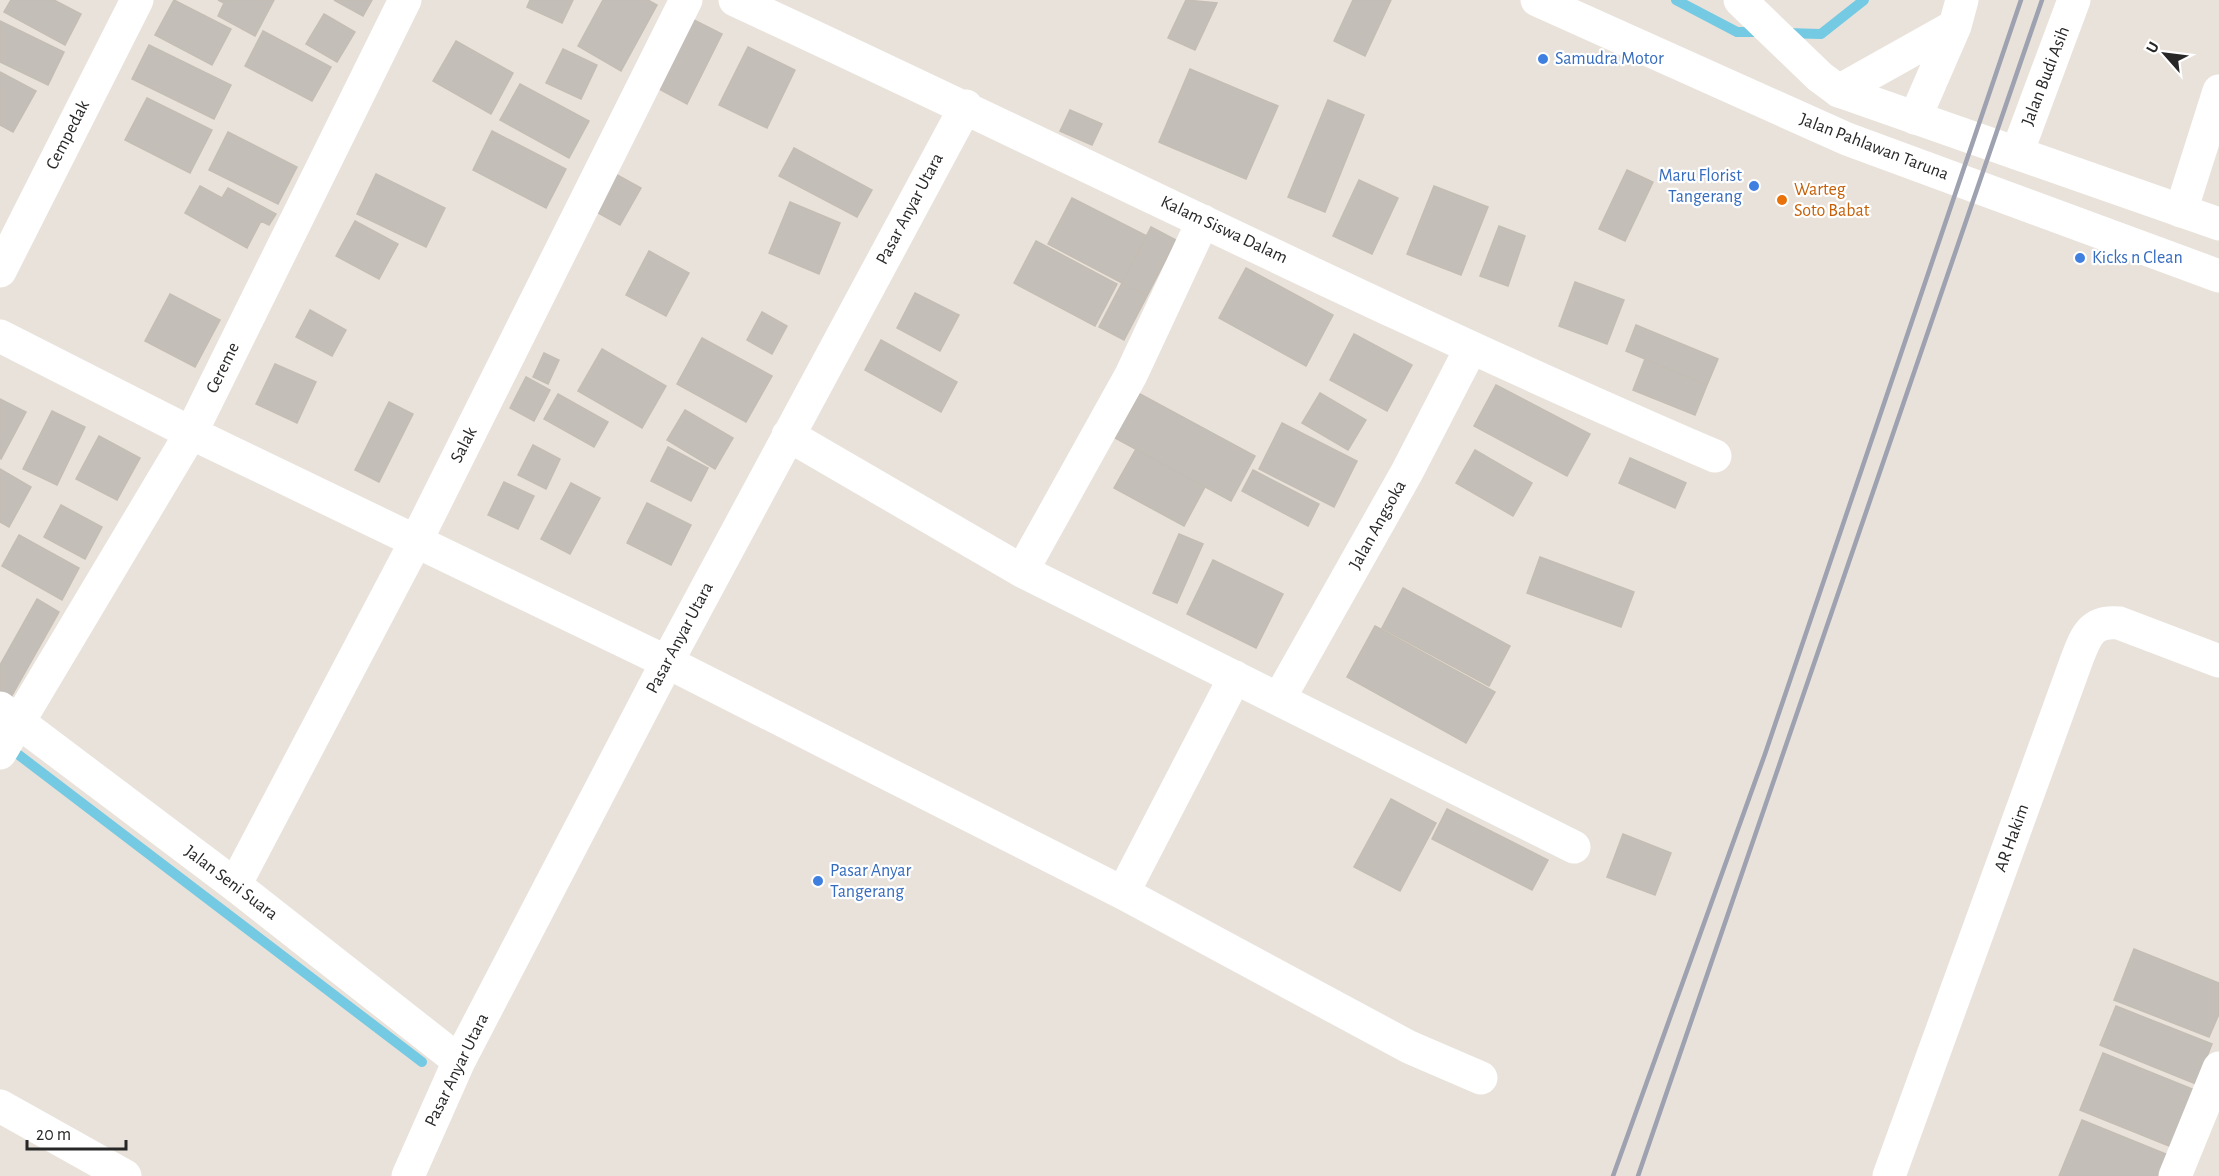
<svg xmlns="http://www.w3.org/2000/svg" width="2219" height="1176" font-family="'Alegreya Sans',sans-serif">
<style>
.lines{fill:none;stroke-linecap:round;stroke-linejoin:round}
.stream{stroke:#74c9e3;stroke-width:10}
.building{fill:#c4beb9;stroke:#c3bdb4;stroke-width:1.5}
.minor{stroke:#fff;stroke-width:33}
.tertiary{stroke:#fff;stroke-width:33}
.secondary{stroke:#fff;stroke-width:33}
.rail{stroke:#9da1b0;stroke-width:4.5}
.shop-dot{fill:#3f7fe0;stroke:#fff;stroke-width:2}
.food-dot{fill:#e8710a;stroke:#fff;stroke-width:2}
.labels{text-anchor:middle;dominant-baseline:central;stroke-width:4.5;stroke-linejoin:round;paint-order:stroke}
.shop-label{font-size:18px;fill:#366cbe;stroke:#fff;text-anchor:start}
.street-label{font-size:18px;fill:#272727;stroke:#fff}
.food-label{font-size:18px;fill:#c56008;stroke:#fff;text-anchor:start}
</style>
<rect width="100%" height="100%" fill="#e9e2da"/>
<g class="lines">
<path class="stream" d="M1676,0L1737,32H1761
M1786,33L1821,34L1864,0
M7,746L422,1062"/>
</g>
<path class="building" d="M11,0H54L81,14L65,45L4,12Z
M174,0L231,29L212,65L155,35Z
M218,0H274L255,36L218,16L224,3Z
M334,0H372L363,16Z
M530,0H573L562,23L527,7Z
M603,0H648L657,5L621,71L578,46Z
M1186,0L1217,3L1195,50L1168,38Z
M1353,0H1391L1365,56L1334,41Z
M324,14L355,32L337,62L306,44Z
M692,19L722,34L687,104L657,88Z
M0,21L64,52L48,85L0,62Z
M263,31L331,67L312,101L245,66Z
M456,41L513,73L491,114L433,81Z
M149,45L231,85L214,119L132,79Z
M748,47L795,70L767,128L719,105Z
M563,49L597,65L581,99L546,83Z
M1190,69L1278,106L1246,179L1159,142Z
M0,72L36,91L13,132L0,125Z
M520,84L589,121L569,158L500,120Z
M147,98L212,130L190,173L125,140Z
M1328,100L1364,115L1325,212L1288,197Z
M1070,110L1102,124L1092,145L1060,131Z
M492,131L566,169L546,208L473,170Z
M228,132L297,167L278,204L209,170Z
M794,148L872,190L857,217L779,176Z
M1627,170L1653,182L1625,241L1599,229Z
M610,171L641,188L620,225L589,208Z
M376,174L445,208L426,247L357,214Z
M1359,180L1398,198L1372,254L1333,236Z
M200,186L222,198L228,188L276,214L269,225L261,221L247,248L185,213Z
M1434,186L1488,207L1461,275L1407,254Z
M1072,198L1147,236L1122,283L1048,244Z
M790,202L840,223L819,274L769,253Z
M355,221L398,244L379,279L336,256Z
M1499,226L1525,236L1508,286L1480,276Z
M1151,227L1176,240L1147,296L1122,283Z
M1036,241L1117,284L1095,326L1014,283Z
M649,251L689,273L666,316L626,295Z
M1246,268L1333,315L1306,366L1219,318Z
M1575,282L1624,300L1607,344L1559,326Z
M1122,283L1147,296L1124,340L1099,327Z
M915,293L959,315L940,351L897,328Z
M170,294L220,320L195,367L145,341Z
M310,310L346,330L332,356L296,337Z
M762,312L787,326L772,354L747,340Z
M1636,325L1718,359L1707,385L1626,351Z
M1354,334L1412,365L1387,411L1330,380Z
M702,338L772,376L746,422L677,384Z
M881,340L957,382L941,412L865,370Z
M602,349L666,386L642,428L578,391Z
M544,353L559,360L548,384L533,377Z
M1645,359L1707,385L1695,415L1633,390Z
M275,364L316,382L297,423L256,404Z
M526,377L550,390L534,421L510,408Z
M1496,385L1590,434L1567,476L1474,426Z
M1320,393L1366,420L1348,450L1302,423Z
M558,394L608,422L594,447L544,419Z
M1140,394L1255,456L1231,501L1115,438Z
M0,399L26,412L1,459L0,458Z
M389,402L413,414L379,482L355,470Z
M685,410L733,438L715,469L667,440Z
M52,411L85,427L57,485L23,469Z
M1282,423L1357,461L1334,507L1259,469Z
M99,436L140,458L117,500L76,479Z
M533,445L560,459L546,489L518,475Z
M668,447L708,468L691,501L651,481Z
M1136,449L1205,487L1184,526L1114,488Z
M1475,450L1532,483L1513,516L1456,483Z
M1630,458L1686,483L1675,508L1619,483Z
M0,469L31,487L9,527L0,522Z
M1253,470L1319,504L1308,526L1242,491Z
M504,482L534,496L518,529L488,515Z
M571,483L600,498L570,554L541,539Z
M647,503L691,525L671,565L627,543Z
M61,505L102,527L85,559L44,537Z
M1179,534L1203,544L1177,603L1153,593Z
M19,535L79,568L62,600L2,566Z
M1540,557L1634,592L1621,627L1527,593Z
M1213,560L1283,594L1256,648L1187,614Z
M1403,588L1510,646L1489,686L1382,628Z
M37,599L59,612L6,706L0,703V665Z
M1375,626L1495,692L1466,743L1347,677Z
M1391,799L1436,823L1400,891L1354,867Z
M1447,809L1548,860L1532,890L1432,839Z
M1623,834L1671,853L1655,895L1607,877Z
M2134,949L2219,983V1014L2209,1037L2114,1000Z
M2116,1006L2212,1044L2196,1084L2100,1045Z
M2103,1053L2197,1091L2174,1148L2080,1110Z
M2082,1120L2173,1157L2165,1176H2059Z"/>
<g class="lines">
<path class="minor" d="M735,0C1062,151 1384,314 1715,456
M1839,91L1955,26
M1915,118L1955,26L1962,0
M2017,153L2074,0
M2181,211L2219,91
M0,271L137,0
M0,336L191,433L667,662L1123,893L1409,1047L1481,1078
M788,435L1022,571L1574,847
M1022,571L1131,375L1203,221
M1279,699L1407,472L1471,348
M0,708L235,885L459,1061
M0,753L191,433L405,0
M235,885L416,541L686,0
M1123,893L1235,677
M408,1176L459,1061L667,662L966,106
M2175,1176L2219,1068"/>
<path class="tertiary" d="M0,1106L125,1176
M1889,1176L2077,659C2086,636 2091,620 2119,623L2219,661"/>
<path class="secondary" d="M1537,0L1847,139L2219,276
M1740,0L1820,77L1839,91L2219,224"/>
<path class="rail" d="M1613,1176L1765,754L2021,0
M1638,1176L2042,0"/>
</g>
<g class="shop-dot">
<circle cx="1543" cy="59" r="6"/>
<circle cx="1754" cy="186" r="6"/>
<circle cx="2080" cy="258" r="6"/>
<circle cx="818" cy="881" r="6"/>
</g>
<circle class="food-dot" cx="1782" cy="200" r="6"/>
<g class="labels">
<g class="shop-label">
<text x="1555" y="59">Samudra Motor</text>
<text x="1742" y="176" text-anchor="end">Maru Florist<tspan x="1742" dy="21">Tangerang</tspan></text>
<text x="2092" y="258">Kicks n Clean</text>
<text x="830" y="871">Pasar Anyar<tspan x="830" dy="21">Tangerang</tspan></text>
</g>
<g class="street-label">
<text transform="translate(2046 76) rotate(-69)">Jalan Budi Asih</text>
<text transform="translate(68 135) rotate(-63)">Cempedak</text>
<text transform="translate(1874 147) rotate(21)">Jalan Pahlawan Taruna</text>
<text transform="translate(910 209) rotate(-62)">Pasar Anyar Utara</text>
<text transform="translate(1224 230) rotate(25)">Kalam Siswa Dalam</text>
<text transform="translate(223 368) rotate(-64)">Cereme</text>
<text transform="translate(464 445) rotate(-63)">Salak</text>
<text transform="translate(1378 525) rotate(-61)">Jalan Angsoka</text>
<text transform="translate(680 638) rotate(-62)">Pasar Anyar Utara</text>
<text transform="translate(2012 838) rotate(-70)">AR Hakim</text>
<text transform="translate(231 883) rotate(37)">Jalan Seni Suara</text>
<text transform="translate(457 1070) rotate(-64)">Pasar Anyar Utara</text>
</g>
<g class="food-label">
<text x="1794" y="190">Warteg<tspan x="1794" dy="21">Soto Babat</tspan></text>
</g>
</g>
<g transform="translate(2165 54) rotate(298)" stroke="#ffffff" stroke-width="4.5" paint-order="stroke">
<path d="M0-4.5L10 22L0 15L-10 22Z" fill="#272727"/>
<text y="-9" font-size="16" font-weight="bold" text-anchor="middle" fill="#272727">U</text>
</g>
<path d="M27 1140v9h99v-9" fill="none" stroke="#272727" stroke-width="3"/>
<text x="36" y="1140" font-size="18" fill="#272727" stroke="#ffffff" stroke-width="4.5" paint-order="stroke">20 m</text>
</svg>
